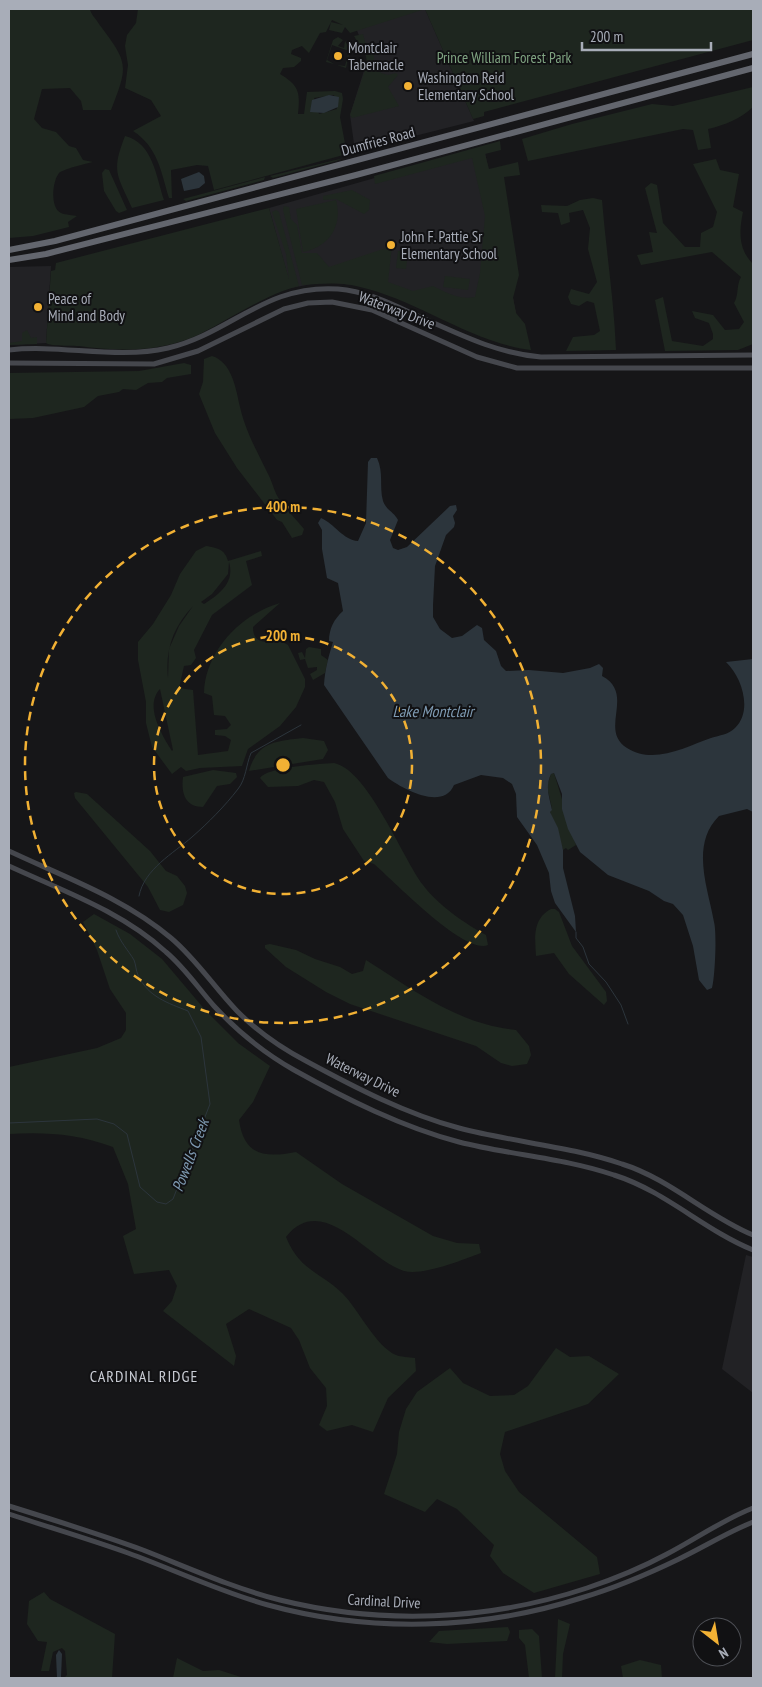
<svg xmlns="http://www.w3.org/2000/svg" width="762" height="1687" font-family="'PT Sans Narrow',sans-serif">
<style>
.built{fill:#222225}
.green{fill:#1e261f;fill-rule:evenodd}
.water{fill:#2c353c}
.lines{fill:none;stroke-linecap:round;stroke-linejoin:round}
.stream{stroke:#2c353c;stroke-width:1}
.secondary{stroke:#45474d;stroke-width:5}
.highway{stroke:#63666e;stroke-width:6}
.ring{fill:none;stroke:#f2b134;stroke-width:2.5;stroke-dasharray:9 6}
.poi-dot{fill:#f2b134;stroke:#111113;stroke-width:2}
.labels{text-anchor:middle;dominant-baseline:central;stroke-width:4;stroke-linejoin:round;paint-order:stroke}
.poi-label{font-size:15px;fill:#a8adb8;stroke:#111113;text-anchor:start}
.park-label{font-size:15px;fill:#7fa381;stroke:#111113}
.street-label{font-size:15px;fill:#a8adb8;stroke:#111113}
.water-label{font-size:16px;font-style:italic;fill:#7f9bb3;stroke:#111113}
.neighbourhood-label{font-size:16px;letter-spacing:1px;fill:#c9ccd4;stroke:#111113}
.centre{fill:#f2b134;stroke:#111113;stroke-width:2.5}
.ring-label{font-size:15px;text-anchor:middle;font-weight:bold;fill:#f2b134;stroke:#111113;stroke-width:4;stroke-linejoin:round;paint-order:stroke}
</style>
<rect width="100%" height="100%" fill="#161618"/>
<path class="built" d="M425,9L474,121L355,151L350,115L368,58L354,23Z
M484,147L522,344L376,287L322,282L291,288L269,208Z
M51,266L46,343L9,345V267Z
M746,1255L753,1257V1393L722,1369Z"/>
<path class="green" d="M9,9H90C90,13 96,19 99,24C128,63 129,64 111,110H83L81,101L70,88L42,89L34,119L42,128L56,132L69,146L76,148L83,160L93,162C87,163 61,170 59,173C52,182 50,208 61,213C66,215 73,215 77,216L68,222L69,227L33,236L9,238Z
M138,9H753V40L484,112V116L473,119L425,9L350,33L345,27L342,33L329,30L331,22L343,25L332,20L326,32L320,33L309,53L302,46L292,50L291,54L301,58V61L294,67L283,68L280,74C300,86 300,93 298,114H304L307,92L335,91L342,93L343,99L340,117L347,154L214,190L208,166L197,165L171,170L172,198H169C161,172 158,147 133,131L161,116L151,100L125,88L128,65L125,46L127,35L136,23ZM334,95L337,109L319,114L314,98Z
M363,34L365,42L374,56V65L381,73L388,75L396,73L398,75L388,87L399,106L352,118L350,115L367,64L366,56L354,36Z
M338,37L343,40L338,46L344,48L345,41L350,49L346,68L337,65L345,66L349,51L332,45L327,60L334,64L326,62L333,40Z
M753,87V107C740,119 725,125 708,129L711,148L698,150L693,130L683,129L528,161L522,139L572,124L652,104L673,106Z
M125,136C153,143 156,176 164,200L132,208C117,174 111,172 125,136Z
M500,141L501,150L485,154L489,169L518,162L520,175L504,177L519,275L513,298L516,313L525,324L531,350C469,342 417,299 356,286C338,282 320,284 302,285L283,210L284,206L289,207L291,219L297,225L302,253H317L329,267L392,246L388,282L413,291L433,286C447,293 459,300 475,297L480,273L485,216L472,158L375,184L374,176Z
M344,158L336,161L273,178L270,176Z
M716,159L720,170L739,174L733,207L743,212C739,231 738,249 753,264V344L738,350L665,351L655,300L663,297L672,341L703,346L713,339V334L709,323L695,318L692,311L713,315L725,330L739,329L744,322L734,303C739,295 736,286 741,277L712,252L641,265L637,255L653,252L649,232L657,233L645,188L651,183L657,185L663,223L685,247H700L701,233L713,227L717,212L693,164Z
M105,169L109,170L127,210L119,213L116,211L104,191L102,173Z
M265,177L264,180L186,201L183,199Z
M352,190L370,200L369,210L364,214L336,199L323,200V196Z
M593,198L602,200C606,250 614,300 616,350L566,351L573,337L594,335L600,331L594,303L587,301L579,306L571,304L568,297L571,289L589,294L597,282L588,249L590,228L583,210L569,213L570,222L561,225L558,213L542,212L541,205L567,206L580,200Z
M336,200C343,226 329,247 303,252L296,209Z
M269,208L289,279L286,254L272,212L276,210L279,212L299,286C266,294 232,318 200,334C162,352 120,352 79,346C69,345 53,347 46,343L51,271L55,270L56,263Z
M398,251L408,252L406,269L396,268Z
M445,276L470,279L468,290L443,287Z
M27,330L31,338L37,337V344L9,345V343L22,341V333Z
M212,356C232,362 236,389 240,407C246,433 259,455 270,478C273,485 275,493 279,499C286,510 296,519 304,529L302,535L292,538L282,522L277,520L237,468L215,433L199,394L203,382L204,359Z
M184,363L191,365V374L167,378L162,382L148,383L136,390L123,389L119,392L98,396L84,407L33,418L9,419V373L139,371Z
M206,546C217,548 225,549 228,561L261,551L262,556L246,561L252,585L212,615L194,650L196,658L191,665L184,666L179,688L193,690L198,755L228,751L231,740L225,736L215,735V730L227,729L231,725L225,716L214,715L212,696L204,693C205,651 241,614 280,603L253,627C253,651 276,636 288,645L305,679V687L296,707L280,726L248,749L242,766L200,768L186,771L181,767L172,774L152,747L146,723V702L138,660V642L153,624L171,595L180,574L196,551ZM229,562C235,582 220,594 204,604L201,602L212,594L228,574ZM193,606L179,626L169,649L168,678C165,650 173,627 193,606ZM160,689L173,750L172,751C162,735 144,706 160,689Z
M309,647L321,649V655L328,660L325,673L313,680L310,674L317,670V667L308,668L305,659L300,660L298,653L302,652L305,658L306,649Z
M303,738L324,741L328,750L323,759L249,771C257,742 276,741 303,738Z
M334,763C368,770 402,857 423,885C438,905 464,923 486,935L488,945C464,955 393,880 374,864L364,861L343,829L335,802L324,782L314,780L298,786L268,787L260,778C267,767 319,764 334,763Z
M213,770L236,773L237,777L230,784L217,786L203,807C185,807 181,793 183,777Z
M554,773L576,845L568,850L566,848L563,850L550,812L552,809L547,786L551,774Z
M76,792L87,794L150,851L166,871L177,876L185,886L187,893L183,905L169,912L160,910L148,887L75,798L74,793Z
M551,909H555L559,912L572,946L606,992L607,1001L604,1005L569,974L554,953L536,956C535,939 532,919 551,909Z
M94,914L130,934L162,959L206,1011L238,1043L270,1066L253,1102L239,1120C244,1156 265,1158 296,1152L342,1184L433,1236L457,1243L479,1244L481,1253C462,1260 423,1276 404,1271C369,1261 323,1190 286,1237C300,1271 319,1271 342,1293C357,1307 376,1347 396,1355C401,1357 409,1357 415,1358L416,1371L388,1398L373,1432L352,1425L327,1431L319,1425L327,1406L326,1388L310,1368L299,1340L291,1328L249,1309L226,1324L236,1356L234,1366L163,1311L172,1301L177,1286L169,1270L134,1274L123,1236L136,1229L128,1184L113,1147C77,1134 47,1132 9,1134V1067L97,1048L121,1038L126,1030V1013L110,989L97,950L83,922Z
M270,944L296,950L315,959L340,967L352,974L363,971L366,960C414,990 457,1024 516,1030L529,1046L531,1055L527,1064L512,1066L501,1063L476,1046L350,1004L326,992L286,967L265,948V945Z
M556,1348L570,1357L589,1356L619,1374L588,1404L505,1432L500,1454L505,1471L519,1492L597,1557L600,1574L534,1593L503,1573L490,1556L494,1545L457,1509L437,1499L425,1512L384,1494L397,1454L399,1432L406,1409L417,1392L450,1368L463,1383L490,1396L514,1395L528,1386Z
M44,1592L50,1599L115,1634L112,1678H64L67,1675L65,1651L62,1648L53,1652L49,1671H41L47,1642L38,1641L27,1624L29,1601Z
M558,1619L570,1624L563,1654L562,1678H555Z
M508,1627L510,1632L507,1641L447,1644L429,1642L439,1631Z
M532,1629L539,1636L542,1678H529L525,1645L519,1638V1630Z
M177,1658L203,1671L219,1670L244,1678H173Z
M640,1660L661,1665L662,1678H623L621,1666Z"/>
<path class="water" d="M329,95L339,97L338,107L324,113L310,112L312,100Z
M199,172L204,176L205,183L199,188L184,191L181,179Z
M371,458H377C384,473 379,486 383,501C386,510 394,512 398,520L390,540L393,548L398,550L407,547L450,506L456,505L457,510L453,516L455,523L454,527L446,535L435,566L433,605V617L440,629L452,638L462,636L477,625L482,628L484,640L496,651L501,666L506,671L529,670L563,673L590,668L599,664L603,668L602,676C636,694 598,730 627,748C654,765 685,747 711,738C720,735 728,735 735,728C753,711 742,677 726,662L753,659V812L747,809L719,816C690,845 708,888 714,922C717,933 715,978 712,988L707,990L699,980L693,946L683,915L673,904L664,901L649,891L608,875L580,852L568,829L562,809V794L554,773L551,774C545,787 549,796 552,810L550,812L558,828L563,850V868L575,916L576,932L555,903L551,891L549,873L537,845L517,817L516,794L512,784L503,778L481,775L454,785C443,811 403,789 388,778L324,685C325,669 329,655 333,642L329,641C329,629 334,619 343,611L338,583L327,578L322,549V530L318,523L321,518C335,524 343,540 358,541L366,523L368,462Z
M59,1650L62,1654L61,1677L57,1678L56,1655Z"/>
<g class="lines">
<path class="stream" d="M139,896C144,869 174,853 192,837C208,823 225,806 238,789C246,779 246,765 251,753L301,725
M576,932V938L583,947L589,964L606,982L621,1005L628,1024
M9,1123L97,1119L114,1124L127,1134L140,1187L157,1202L166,1204L173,1199L210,1104L201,1037L188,1011C168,1003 148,997 138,975C136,971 136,965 134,960C128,950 120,942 116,930"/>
<path class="secondary" d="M9,350C61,344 116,360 168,348C231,333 265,284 338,289C363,291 386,301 409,312C453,331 493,353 541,357L753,355
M9,363L154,364L198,351L284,309L308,303L332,302L372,310L477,357L517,368H753
M9,851C64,877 124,898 171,938C196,959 214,987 237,1011C257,1031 281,1048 306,1061C354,1087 406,1114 459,1128C512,1142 569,1146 622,1164C670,1179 707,1216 753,1235
M9,866C63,891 121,911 166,952C185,968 198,988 214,1006C238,1032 264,1053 294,1070C346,1099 402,1127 459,1142C510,1155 564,1158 614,1175C665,1191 704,1230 753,1250
M9,1506C54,1520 99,1534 143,1550C189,1568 233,1588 280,1600C381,1625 488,1621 587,1588C614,1579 641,1568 667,1554C696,1539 722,1520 753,1508
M9,1514C48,1527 89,1539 128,1553C175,1570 220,1592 268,1605C370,1633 481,1630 581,1598C615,1588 648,1574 679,1559C704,1547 728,1532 753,1522"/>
<path class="highway" d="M9,250L55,241L753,54
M9,260L46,254L356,175L753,68"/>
</g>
<g class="ring">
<circle cx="283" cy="765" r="129"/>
<circle cx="283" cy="765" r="258"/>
</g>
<g class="poi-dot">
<circle cx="338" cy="56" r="5"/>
<circle cx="408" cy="86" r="5"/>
<circle cx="391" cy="245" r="5"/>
<circle cx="38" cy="307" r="5"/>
</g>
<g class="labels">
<g class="poi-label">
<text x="348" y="47">Montclair<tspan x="348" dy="17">Tabernacle</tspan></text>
<text x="418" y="77">Washington Reid<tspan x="418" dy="17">Elementary School</tspan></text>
<text x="401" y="236">John F. Pattie Sr<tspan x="401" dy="17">Elementary School</tspan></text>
<text x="48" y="298">Peace of<tspan x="48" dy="17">Mind and Body</tspan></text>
</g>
<g class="park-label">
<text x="504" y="57">Prince William Forest Park</text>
</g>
<g class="street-label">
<text transform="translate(378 141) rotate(-15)">Dumfries Road</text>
<text transform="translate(397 310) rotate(21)">Waterway Drive</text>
<text transform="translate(363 1075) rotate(26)">Waterway Drive</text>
<text transform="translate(384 1601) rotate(3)">Cardinal Drive</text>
</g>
<g class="water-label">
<text x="433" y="711">Lake Montclair</text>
<text transform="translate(190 1155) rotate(-69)">Powells Creek</text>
</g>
<g class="neighbourhood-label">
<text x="144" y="1376">CARDINAL RIDGE</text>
</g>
</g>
<circle cx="283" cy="765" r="8" class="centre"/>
<g class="ring-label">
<text x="283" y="512">400 m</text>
<text x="283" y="641">200 m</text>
</g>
<rect width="762" height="1687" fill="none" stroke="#a8adb8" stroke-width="20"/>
<g transform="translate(717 1642) rotate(149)"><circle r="24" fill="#111113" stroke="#4d4f55"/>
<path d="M0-4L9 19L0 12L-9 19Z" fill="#f2b134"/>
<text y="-8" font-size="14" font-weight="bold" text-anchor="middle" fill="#a8adb8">N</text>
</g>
<path d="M582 42v8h129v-8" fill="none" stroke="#a8adb8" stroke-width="2.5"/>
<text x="590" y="42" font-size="15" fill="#a8adb8" stroke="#111113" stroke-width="4" paint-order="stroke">200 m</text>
</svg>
